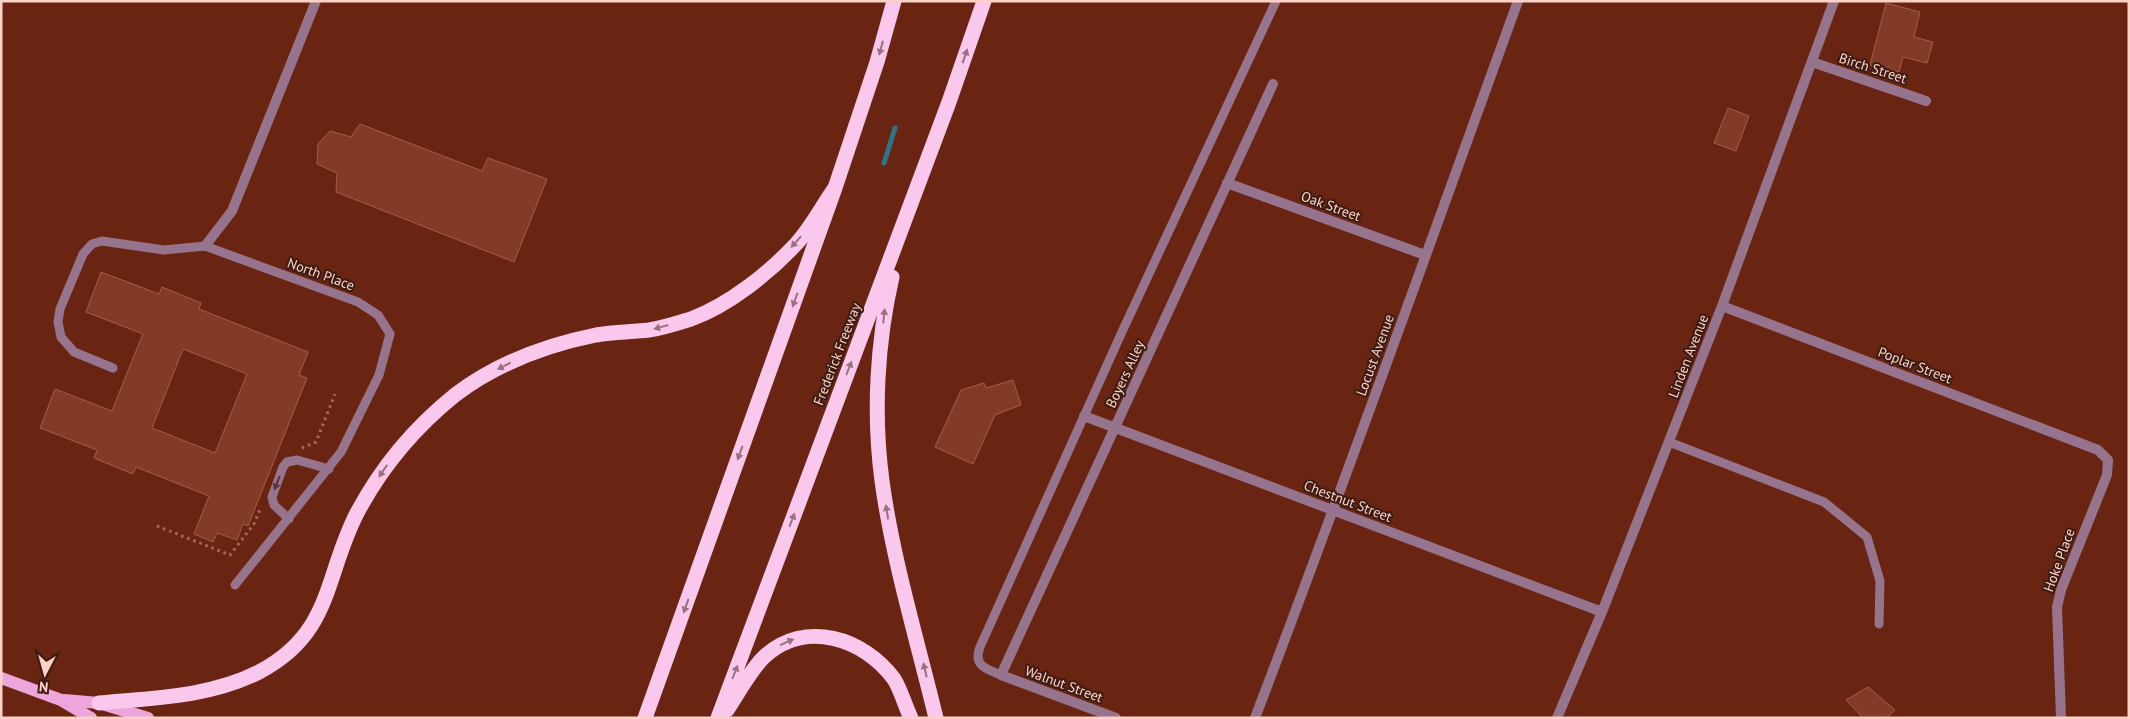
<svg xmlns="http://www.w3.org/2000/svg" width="2130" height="719" font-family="'PT Sans',sans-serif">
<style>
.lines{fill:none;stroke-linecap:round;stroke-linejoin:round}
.stream{stroke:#2d7687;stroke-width:5}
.building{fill:#833b28;stroke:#a75b47;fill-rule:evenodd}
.path{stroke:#a56b5a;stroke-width:3;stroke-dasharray:2.5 4;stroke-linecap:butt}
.lane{stroke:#96748d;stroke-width:9}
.street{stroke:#96748d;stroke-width:10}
.primary{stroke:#eca6db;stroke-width:12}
.highway{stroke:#fac7ed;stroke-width:15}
.oneway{fill:#9a7180}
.oneway2{fill:#563638}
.labels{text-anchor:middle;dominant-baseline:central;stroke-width:4;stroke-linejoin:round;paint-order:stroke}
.street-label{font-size:14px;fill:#fdd2c6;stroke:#3b1b13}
</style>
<rect width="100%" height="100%" fill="#6a2512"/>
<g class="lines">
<path class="stream" d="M884,163L895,128"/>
</g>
<path class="building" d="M1886,3L1920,12L1914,37L1933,42L1927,63L1903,57L1899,72L1870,65Z
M1728,108L1749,116L1736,151L1714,143Z
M360,124L482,171L488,158L547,179L514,262L336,192L337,173L317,164L318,144L330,131L351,137Z
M101,272L159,294L162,287L201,303L199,309L308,352L299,375L307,378L248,526L243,524L237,540L217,533L213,542L194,534L209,496L136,467L133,474L94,458L97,450L40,428L55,389L112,411L129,368L143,334L86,312ZM183,349L247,374L215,453L152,428Z
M1013,380L1021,405L995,415L973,464L935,447L961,390L984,383L986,388Z
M1868,687L1895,710L1886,718H1863L1846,700Z"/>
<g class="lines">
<path class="path" d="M302,448L316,442L335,394
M157,526L230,555L254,524L261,507"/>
<path class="lane" d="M113,368L74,352L61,337L58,322L60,309L83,254L92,244L102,241L164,250L205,246L358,302L378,315L390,334L379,375L341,452L235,585
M1669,442L1824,502L1867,537L1880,581L1879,624
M289,519L274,505L272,497L283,467L287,462L297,460L329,469
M1001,675C986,669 973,666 980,647L1121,334L1276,1"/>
<path class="street" d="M1812,62L1926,101
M1227,183L1425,255
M205,246L232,211L316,1
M1722,306L2098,450L2108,460L2107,475L2061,590L2057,607L2061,718
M1084,416L1602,612
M1116,718L1001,675L1273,84
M1255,718C1346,480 1431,240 1518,1
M1557,718L1602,612L1722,306L1834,1"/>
<path class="primary" d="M1,678L61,700L91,718
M64,700L99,703L148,718"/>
<path class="highway" d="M892,277C877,342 873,414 882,481C893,561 917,639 936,718
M99,703C153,698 210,697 259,672C333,633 324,577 357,513C382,466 414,428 455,395C496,364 546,345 596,335C613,332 631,332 649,330C663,328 678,323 691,319C729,305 769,273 796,244C811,228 822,206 835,188
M727,710C737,695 752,668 764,657C805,619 864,638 894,679C901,690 905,706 911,718
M645,718L835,188L877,62L894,1
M718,718L949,102L984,1"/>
</g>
<defs><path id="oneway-solid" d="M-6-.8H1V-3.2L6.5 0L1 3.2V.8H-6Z" transform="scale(1.25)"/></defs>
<g class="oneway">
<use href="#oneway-solid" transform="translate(881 48) rotate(105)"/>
<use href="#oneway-solid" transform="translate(965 56) rotate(-71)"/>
<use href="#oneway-solid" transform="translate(796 242) rotate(132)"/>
<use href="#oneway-solid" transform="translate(795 300) rotate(110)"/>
<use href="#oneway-solid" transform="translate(884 316) rotate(-84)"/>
<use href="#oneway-solid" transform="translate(661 327) rotate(164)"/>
<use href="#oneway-solid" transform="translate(504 366) rotate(153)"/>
<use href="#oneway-solid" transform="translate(849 368) rotate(-69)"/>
<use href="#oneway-solid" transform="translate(740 453) rotate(110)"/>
<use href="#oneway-solid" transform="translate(383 471) rotate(124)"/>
<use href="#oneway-solid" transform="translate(887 512) rotate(-99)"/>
<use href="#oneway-solid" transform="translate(792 520) rotate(-69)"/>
<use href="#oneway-solid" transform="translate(686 606) rotate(110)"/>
<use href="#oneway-solid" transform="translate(787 642) rotate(-24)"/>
<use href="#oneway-solid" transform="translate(925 670) rotate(-103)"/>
<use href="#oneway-solid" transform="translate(735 672) rotate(-69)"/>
</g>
<use class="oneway2" href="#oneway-solid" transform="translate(277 483) rotate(111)"/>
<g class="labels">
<g class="street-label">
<text transform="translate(1873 68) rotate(18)">Birch Street</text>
<text transform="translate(1331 206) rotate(20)">Oak Street</text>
<text transform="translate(321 274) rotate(20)">North Place</text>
<text transform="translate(837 354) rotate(-69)">Frederick Freeway</text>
<text transform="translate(1375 355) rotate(-70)">Locust Avenue</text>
<text transform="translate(1688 356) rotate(-69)">Linden Avenue</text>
<text transform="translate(1915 365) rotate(21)">Poplar Street</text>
<text transform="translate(1125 374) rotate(-65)">Boyers Alley</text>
<text transform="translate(1348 501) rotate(21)">Chestnut Street</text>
<text transform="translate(2059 560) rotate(-70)">Hoke Place</text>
<text transform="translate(1064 684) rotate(20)">Walnut Street</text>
</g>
</g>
<rect width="2130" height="719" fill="none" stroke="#fdd2c6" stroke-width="5"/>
<g transform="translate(45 674) rotate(186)" stroke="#3b1b13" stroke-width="4" paint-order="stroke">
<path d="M0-4L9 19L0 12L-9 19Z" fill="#fdd2c6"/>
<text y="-8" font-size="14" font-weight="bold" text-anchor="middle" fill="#fdd2c6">N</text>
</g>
</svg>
